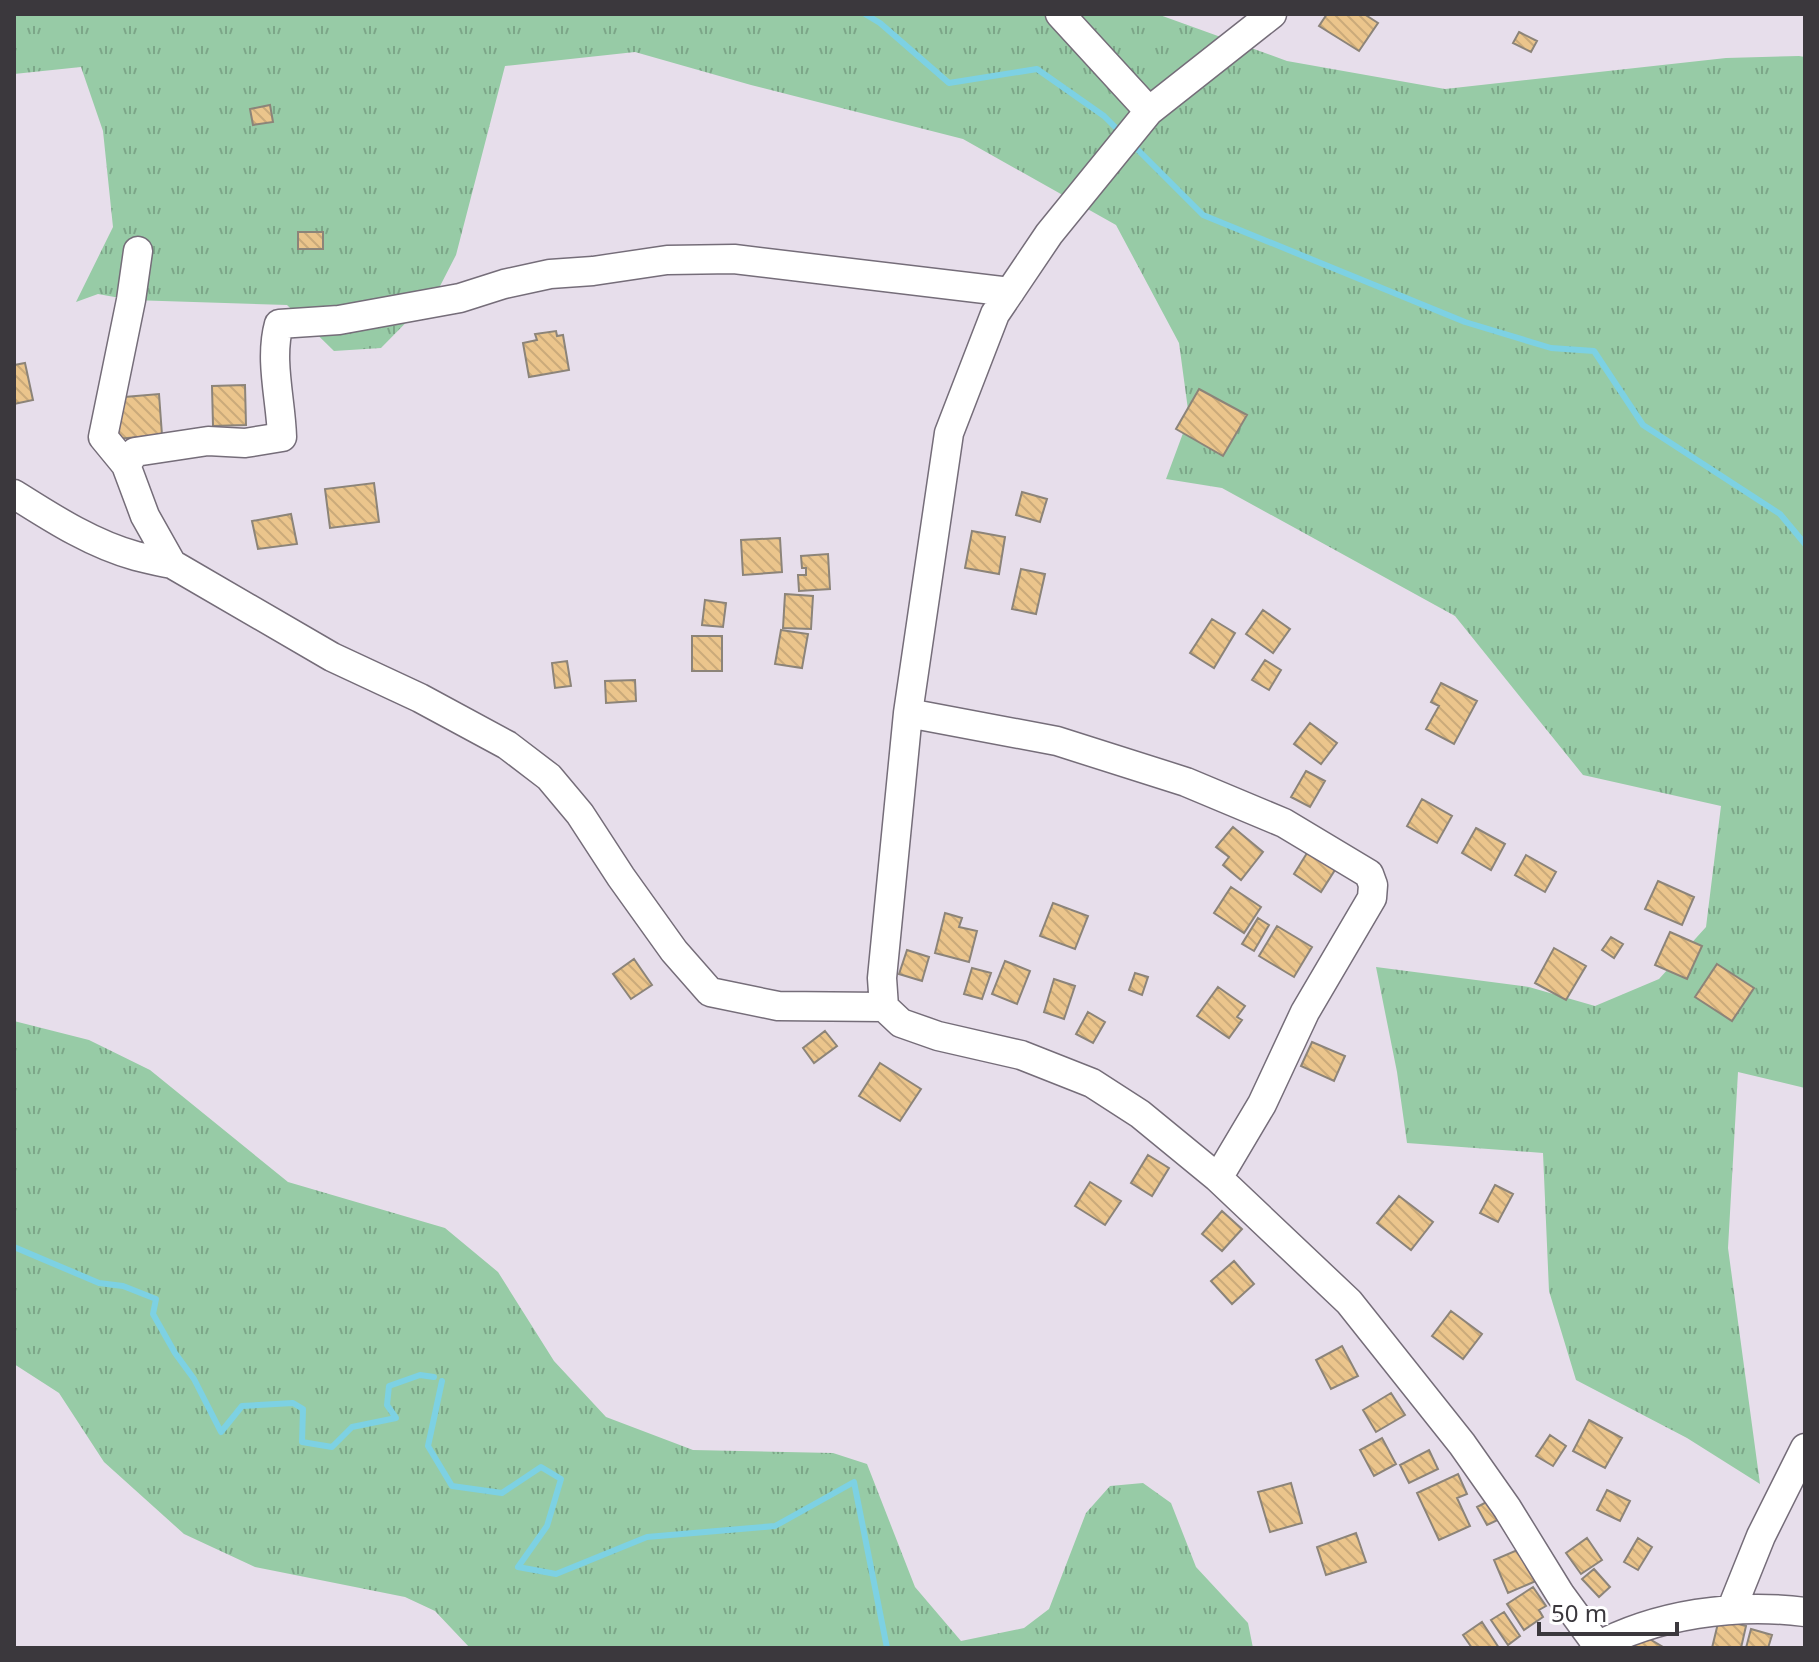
<svg xmlns="http://www.w3.org/2000/svg" width="1819" height="1662" font-family="'Noto Sans',sans-serif">
<style>
.grass{fill:url(#grass-tufts)}
.lines{fill:none;stroke-linecap:round;stroke-linejoin:round}
.stream{stroke:#7dd1e3;stroke-width:6}
.building{fill:url(#building-back-hatch);stroke:#8c8479;stroke-width:2}
.minor-casing{stroke:#756d79;stroke-width:31}
.minor{stroke:#fff;stroke-width:28}
</style>
<defs>
<pattern id="grass-tufts" width="24" height="20" patternUnits="userSpaceOnUse" patternTransform="scale(2)"><rect width="24" height="20" fill="#97cba6"/><path d="M3 7l-1-3M5 7V3M7 7l1-3M15 17l-1-3M17 17v-4M19 17l1-3" fill="none" stroke="#7ca688"/></pattern>
<pattern id="building-back-hatch" width="6" height="6" patternUnits="userSpaceOnUse" patternTransform="scale(2)"><rect width="6" height="6" fill="#ebc58c"/><path d="M-1 5l2 2M0 0l6 6M5-1l2 2" fill="none" stroke="#caaa7a"/></pattern>
</defs>
<rect width="100%" height="100%" fill="#e7deeb"/>
<path class="grass" d="M14,14H1157L1287,61L1445,89L1726,58L1799,56L1805,57V1088L1738,1072L1728,1248L1760,1484L1687,1438L1576,1380L1549,1291L1543,1153L1407,1143L1397,1072L1376,967L1529,987L1595,1006L1659,979L1706,927L1721,806L1583,775L1455,616L1222,488L1166,479L1189,417L1179,343L1116,225L963,139L751,85L635,52L505,66L456,255L438,290L381,348L334,351L287,305L131,300L98,294L76,302L113,227L103,131L81,67L14,74Z
M14,1021L89,1040L150,1070L288,1182L445,1228L498,1272L554,1361L606,1417L693,1450L833,1453L867,1464L915,1587L961,1641L1024,1628L1049,1609L1086,1513L1110,1486L1143,1483L1171,1503L1196,1567L1248,1623L1253,1648H470L435,1611L405,1597L255,1567L184,1534L104,1462L59,1393L14,1364Z"/>
<g class="lines">
<path class="stream" d="M865,14L880,23L949,83L1037,69L1104,116L1121,133
M1131,143L1203,215L1465,322L1551,348L1594,351L1643,425L1780,514L1805,544
M14,1247L99,1283L123,1286L156,1299L153,1314L175,1353L194,1379L221,1432L242,1406L293,1403L303,1409L302,1442L332,1447L352,1427L396,1418L387,1405L389,1386L420,1375L434,1377
M442,1381L428,1446L452,1486L502,1493L541,1467L561,1479L547,1526L518,1567L556,1574L647,1537L775,1526L854,1482L887,1648"/>
</g>
<path class="building" d="M1327,14H1364L1378,23L1359,51L1319,26Z
M1519,32L1537,41L1531,52L1513,43Z
M270,105L273,122L253,125L250,109Z
M298,232H323V249H298Z
M556,331L557,336L563,335L569,370L529,377L523,343L537,340L535,334Z
M25,363L33,400L14,404V365Z
M245,385L246,425L213,426L212,386Z
M1199,389L1247,415L1223,456L1176,429Z
M159,394L162,435L116,439L113,398Z
M374,483L379,522L330,528L325,489Z
M1022,492L1047,499L1040,522L1016,515Z
M291,514L297,544L258,549L252,521Z
M972,531L1005,537L999,574L965,568Z
M780,538L782,572L743,575L741,540Z
M828,554L830,589L799,591L798,575H806V568H802L801,556Z
M1021,569L1045,574L1036,614L1012,609Z
M785,594L813,596L811,629L783,628Z
M705,600L726,603L723,627L702,625Z
M1263,610L1290,629L1273,653L1246,634Z
M1212,619L1235,633L1214,668L1190,653Z
M781,630L808,634L802,668L775,664Z
M692,636H722V671H692Z
M1265,660L1281,670L1269,690L1252,680Z
M567,661L571,686L555,688L552,663Z
M635,680L636,701L606,703L605,681Z
M1441,683L1477,701L1454,744L1426,729L1439,706L1431,702Z
M1310,723L1337,743L1321,764L1294,744Z
M1306,771L1325,781L1310,807L1291,797Z
M1422,799L1452,816L1437,843L1407,826Z
M1233,827L1263,852L1241,880L1223,865L1229,857L1216,847Z
M1476,828L1505,844L1491,870L1462,853Z
M1312,845L1340,862L1321,892L1294,874Z
M1526,855L1556,872L1545,892L1515,875Z
M1658,881L1694,897L1682,925L1645,909Z
M1231,887L1261,907L1244,933L1214,913Z
M1053,903L1088,916L1075,949L1040,936Z
M945,913L962,918L959,927L977,931L969,962L935,953Z
M1258,918L1269,925L1254,951L1242,944Z
M1277,926L1312,947L1294,977L1259,956Z
M1670,932L1702,946L1687,979L1655,965Z
M1611,937L1623,944L1614,958L1602,950Z
M1554,948L1586,966L1566,1000L1535,983Z
M907,950L929,957L922,981L899,974Z
M634,959L652,985L631,999L613,974Z
M1005,961L1030,971L1017,1004L992,994Z
M1717,964L1754,988L1732,1021L1695,997Z
M972,968L991,973L982,999L964,994Z
M1135,973L1148,977L1142,995L1129,990Z
M1054,979L1075,986L1064,1019L1044,1012Z
M1218,987L1245,1006L1237,1017L1242,1020L1229,1038L1197,1016Z
M1088,1012L1105,1022L1093,1043L1076,1034Z
M825,1031L837,1046L814,1063L803,1048Z
M1312,1042L1345,1056L1334,1081L1301,1066Z
M880,1063L921,1089L900,1121L859,1096Z
M1148,1155L1169,1168L1152,1196L1131,1183Z
M1090,1182L1121,1201L1105,1225L1075,1206Z
M1495,1185L1513,1194L1498,1222L1480,1213Z
M1399,1196L1433,1222L1411,1250L1377,1223Z
M1222,1211L1242,1229L1222,1251L1202,1234Z
M1234,1261L1254,1284L1232,1304L1211,1281Z
M1451,1311L1482,1334L1463,1359L1432,1336Z
M1342,1346L1358,1376L1331,1389L1316,1360Z
M1391,1393L1405,1415L1376,1432L1363,1410Z
M1589,1420L1622,1438L1605,1468L1573,1451Z
M1550,1435L1566,1446L1553,1466L1536,1456Z
M1382,1438L1396,1464L1374,1476L1360,1450Z
M1429,1450L1438,1469L1409,1483L1400,1465Z
M1458,1474L1467,1494L1457,1498L1470,1526L1439,1540L1417,1493Z
M1291,1483L1302,1523L1270,1532L1258,1492Z
M1607,1490L1630,1501L1620,1521L1597,1510Z
M1494,1498L1504,1517L1487,1525L1477,1507Z
M1356,1533L1366,1562L1326,1575L1317,1547Z
M1587,1538L1602,1560L1581,1574L1566,1553Z
M1638,1538L1652,1547L1638,1570L1624,1562Z
M1522,1548L1536,1581L1508,1593L1494,1560Z
M1594,1569L1610,1587L1599,1597L1582,1579Z
M1533,1587L1546,1606L1539,1610L1543,1617L1524,1630L1507,1604Z
M1504,1612L1520,1636L1508,1645L1491,1620Z
M1719,1619L1746,1626L1741,1648H1712Z
M1482,1622L1499,1648H1472L1463,1635Z
M1751,1629L1772,1635L1768,1648H1746Z
M1641,1634L1663,1647L1662,1648H1633Z"/>
<g class="lines">
<g class="minor-casing">
<path id="minor" d="M1060,14L1149,111
M1272,14L1149,111L1049,234L995,314L949,433L908,713L882,978L884,1007L901,1023L938,1036L1021,1055L1092,1083L1140,1114L1218,1178L1349,1302L1462,1444L1507,1508L1560,1594L1598,1646
M138,251L131,300L103,437L126,465L145,516L172,564L332,657L420,698L507,745L549,777L580,814L621,877L674,951L710,992L778,1006L884,1007
M126,465L135,452L208,441L245,443L282,437C281,400 269,360 279,324L339,320L460,298L504,284L550,274L593,271L667,260L734,259L1010,292
M14,494C52,518 92,544 136,556C148,559 160,562 172,564
M908,713L1057,741L1186,782L1284,823L1369,874L1373,885L1372,898L1305,1012L1262,1104L1218,1178
M1732,1608L1761,1536L1805,1448
M1594,1648C1656,1614 1736,1603 1805,1612"/>
</g>
<use href="#minor" class="minor"/>
</g>
<rect width="1819" height="1662" fill="none" stroke="#3b383d" stroke-width="32"/>
<path d="M1539 1622v12h138v-12" fill="none" stroke="#3b383d" stroke-width="4"/>
<text x="1551" y="1622" font-size="24" fill="#3b383d" stroke="#ffffff" stroke-width="6" paint-order="stroke">50 m</text>
</svg>
